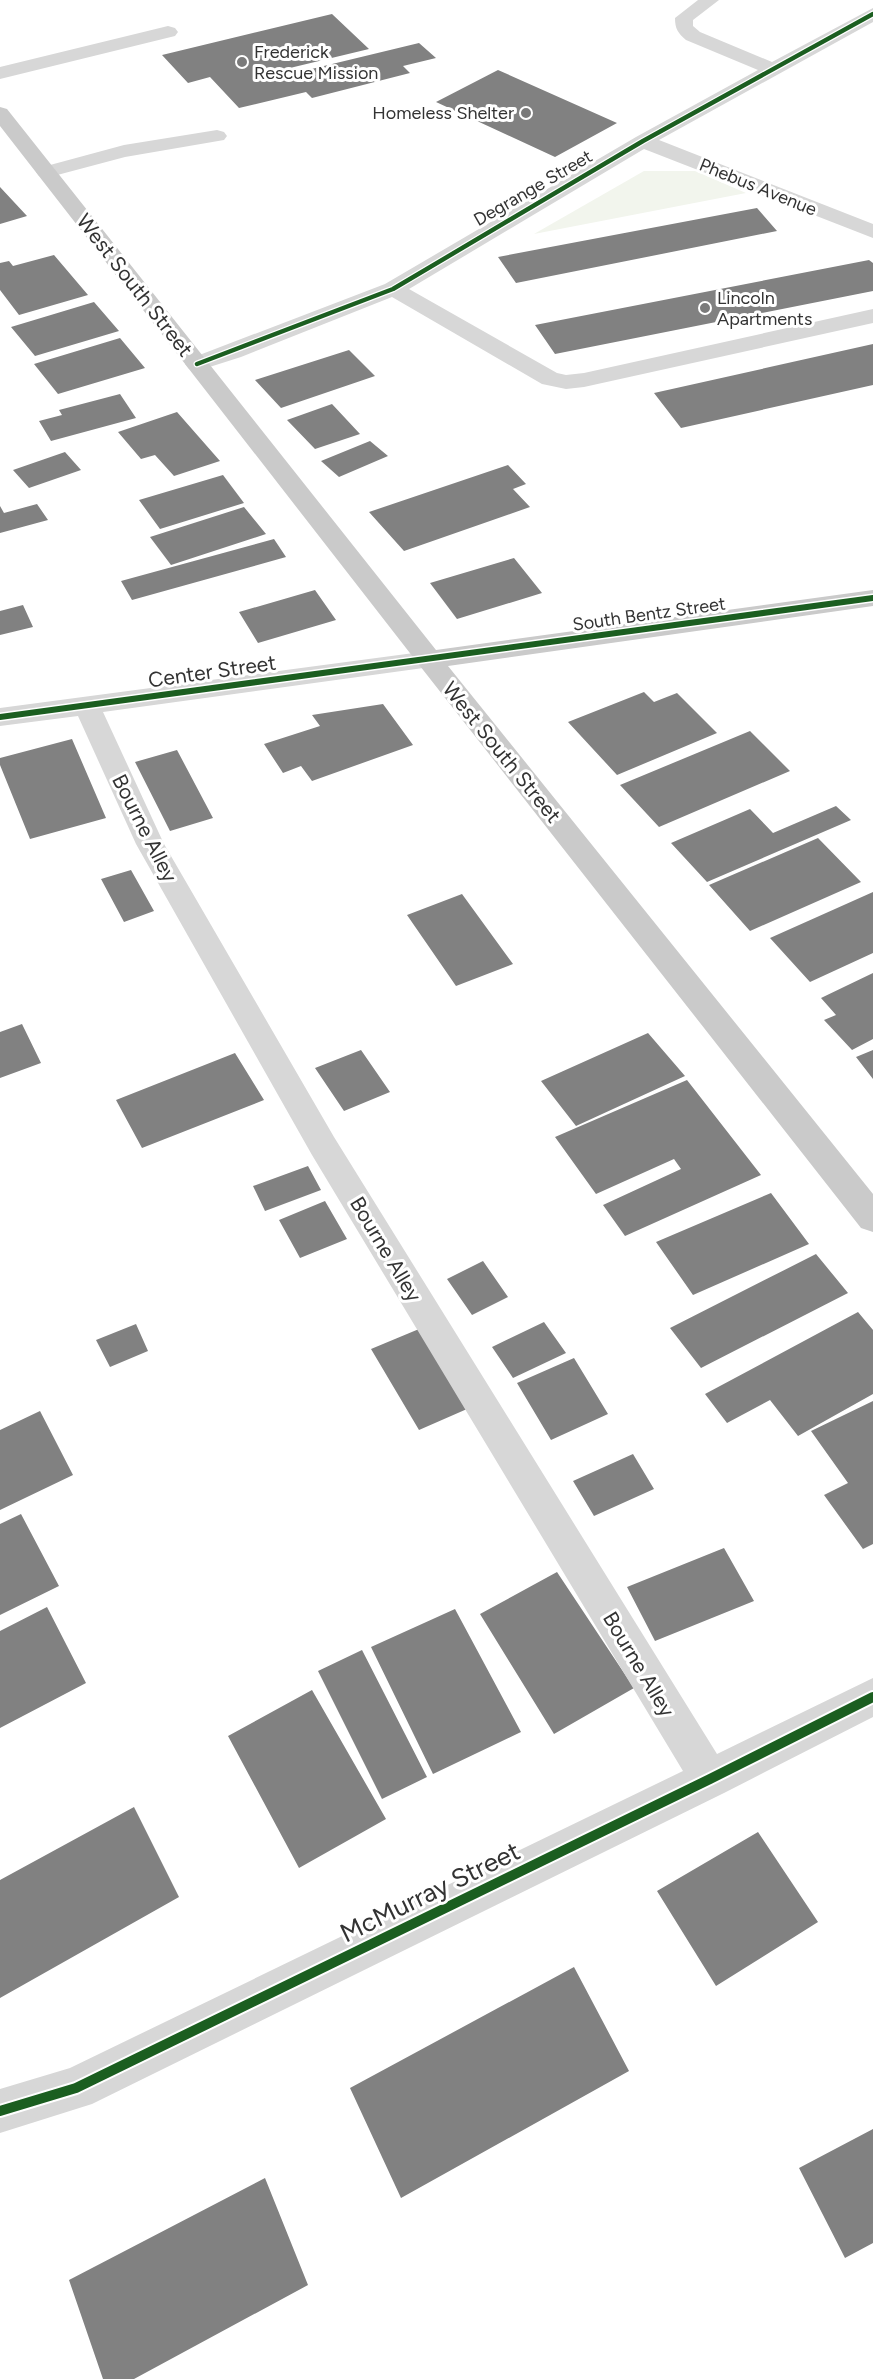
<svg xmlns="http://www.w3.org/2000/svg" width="873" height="2379" font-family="Figtree,sans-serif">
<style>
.green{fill:#f2f5ed}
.building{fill:#818181}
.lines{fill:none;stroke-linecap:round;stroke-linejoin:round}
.minor{fill:#d7d7d7;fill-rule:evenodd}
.major{fill:#cacaca;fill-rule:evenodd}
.cycleway-far2-casing{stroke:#fff;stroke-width:7}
.cycleway-far1-casing{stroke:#fff;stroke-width:9}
.cycleway-casing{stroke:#fff;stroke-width:14}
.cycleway-far2{stroke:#1b5e20;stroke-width:4.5}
.cycleway-far1{stroke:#1b5e20;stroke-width:6}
.cycleway{stroke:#1b5e20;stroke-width:10}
.poi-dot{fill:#7a7a7a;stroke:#fff;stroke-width:2}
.labels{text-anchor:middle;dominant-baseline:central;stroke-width:6;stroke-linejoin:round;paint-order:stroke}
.far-poi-label{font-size:18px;fill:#333;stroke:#fff;text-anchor:start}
.far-street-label{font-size:18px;fill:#333;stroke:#fff}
.street-label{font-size:21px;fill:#333;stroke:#fff}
.near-street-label{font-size:26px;fill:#333;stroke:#fff}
</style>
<rect width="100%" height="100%" fill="#fff"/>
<path class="green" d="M644,171H695L746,193L534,234Z"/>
<path class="building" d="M332,14L369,49L294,67L299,72L419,43L436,58L403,66L410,73L312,98L306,92L239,108L210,77L188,83L162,55Z
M498,70L617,123L555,157L436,102Z
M0,187L27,216L0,224Z
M757,208L777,231L516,283L498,257Z
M54,255L88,295L19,315L0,290V263L9,261L13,266Z
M869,260L873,263V291L555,354L535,325Z
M94,302L119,331L35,356L11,327Z
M120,338L145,368L58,394L34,364Z
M873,344V385L681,428L654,393Z
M349,350L375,376L281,408L255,380Z
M120,394L136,418L51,441L39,421L62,415L59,410Z
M332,404L360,434L315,449L287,420Z
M177,412L220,461L174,476L155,455L141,459L118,432Z
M370,441L388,456L339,477L321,461Z
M65,452L81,470L29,488L13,470Z
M508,465L526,484L513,489L530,507L404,551L369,512Z
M223,475L244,503L160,529L139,500Z
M37,504L48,520L0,533V506L4,513Z
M244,507L266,534L171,565L150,537Z
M274,539L286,557L132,600L121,581Z
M514,558L542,593L457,619L430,583Z
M315,590L336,620L258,643L239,612Z
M23,605L33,627L0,635V611Z
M644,692L654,702L677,693L717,733L617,775L568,722Z
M383,704L413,745L312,781L301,766L283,773L264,744L320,726L312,715Z
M750,731L790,771L659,827L620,785Z
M72,739L106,818L30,839L0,765V758Z
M177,750L213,818L170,831L135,762Z
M836,806L851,820L707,882L671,843L750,809L773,833Z
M818,838L861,882L750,931L709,885Z
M131,870L154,911L124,922L101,879Z
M873,892V953L810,982L770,938Z
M462,894L513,964L456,986L407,915Z
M873,973V1039L852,1050L824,1020L836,1015L821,998Z
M22,1024L41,1063L0,1078V1032Z
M648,1033L685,1076L576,1126L541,1081Z
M361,1050L390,1092L344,1111L315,1068Z
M873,1050V1079L856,1057Z
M235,1053L264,1100L142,1148L116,1100Z
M687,1080L761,1175L625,1236L603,1205L681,1169L674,1159L596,1194L555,1137Z
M308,1166L321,1190L265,1211L253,1186Z
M771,1193L809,1244L693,1295L656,1242Z
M325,1201L347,1239L300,1258L279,1220Z
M816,1254L848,1293L701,1368L670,1328Z
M483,1261L508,1297L472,1315L447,1279Z
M858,1312L873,1330V1394L798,1436L770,1400L727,1423L705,1394Z
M544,1322L566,1353L513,1378L492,1347Z
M136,1324L148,1351L110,1367L96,1340Z
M419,1329L467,1409L419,1430L371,1349Z
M574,1358L608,1414L551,1440L517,1383Z
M873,1401V1544L863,1549L824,1495L848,1483L811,1431Z
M40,1411L73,1475L0,1510V1430Z
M633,1454L654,1489L594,1516L573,1481Z
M21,1514L59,1586L0,1615V1524Z
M724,1548L754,1601L655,1641L627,1587Z
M557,1572L634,1688L554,1734L480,1614Z
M47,1607L86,1683L0,1728V1631Z
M455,1609L521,1732L433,1774L371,1647Z
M362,1650L427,1777L382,1799L318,1671Z
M312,1690L386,1819L299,1868L228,1736Z
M134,1807L179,1897L0,1998V1880Z
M758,1832L818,1922L716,1986L657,1891Z
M574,1967L629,2071L401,2198L350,2088Z
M873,2129V2243L845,2258L799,2168Z
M265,2178L308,2285L134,2379H103L69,2280Z"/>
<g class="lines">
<path class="minor" d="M698,0H719L693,20V26L700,32L772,62L873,8V22L659,140L873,224V238L644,149L409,289L557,373L566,375L584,373L873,309V323L584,387L566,389L542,384L392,297L241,357L197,371L189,369L185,364L189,359L385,284L636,137L758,70L686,40C678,33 675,29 675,18Z
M168,26L175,28L178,32L175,36L0,79V67Z
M217,130L224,132L227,136L224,140L125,157L46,178L39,176L36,172L39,168L124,145Z
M429,651L438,654L442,660L438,666L103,712L164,844L334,1137L717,1754L873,1678V1717L724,1793L92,2104L0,2133V2089L70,2068L683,1771L312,1155L136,844L78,716L0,726V708Z"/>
<path class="major" d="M0,107L7,109L436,650L873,590V606L448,666L873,1194V1232L861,1228L420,666L0,126Z"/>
<g class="cycleway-far2-casing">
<path id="cycleway-far2" d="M197,364L393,289L643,141L873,14"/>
</g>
<g class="cycleway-far1-casing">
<path id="cycleway-far1" d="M0,717L873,598"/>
</g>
<g class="cycleway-casing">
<path id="cycleway" d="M0,2111L76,2088L710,1779L873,1697"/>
</g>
<use href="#cycleway-far2" class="cycleway-far2"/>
<use href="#cycleway-far1" class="cycleway-far1"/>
<use href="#cycleway" class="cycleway"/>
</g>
<g class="poi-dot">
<circle cx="242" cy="62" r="6"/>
<circle cx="526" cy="113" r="6"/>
<circle cx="705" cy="308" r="6"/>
</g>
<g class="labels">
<g class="far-poi-label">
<text x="254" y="52">Frederick<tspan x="254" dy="21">Rescue Mission</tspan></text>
<text x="514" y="113" text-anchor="end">Homeless Shelter</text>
<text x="717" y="298">Lincoln<tspan x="717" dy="21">Apartments</tspan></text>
</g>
<g class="far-street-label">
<text transform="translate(758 187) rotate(22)">Phebus Avenue</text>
<text transform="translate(533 188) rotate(-30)">Degrange Street</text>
<text transform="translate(649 614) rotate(-8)">South Bentz Street</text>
</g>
<g class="street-label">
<text transform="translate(135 285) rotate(52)">West South Street</text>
<text transform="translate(212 671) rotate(-8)">Center Street</text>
<text transform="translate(502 752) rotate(51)">West South Street</text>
<text transform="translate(145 828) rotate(63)">Bourne Alley</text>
<text transform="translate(386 1249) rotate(59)">Bourne Alley</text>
<text transform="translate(639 1664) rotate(59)">Bourne Alley</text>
</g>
<g class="near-street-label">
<text transform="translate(430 1892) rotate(-26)">McMurray Street</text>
</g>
</g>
</svg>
